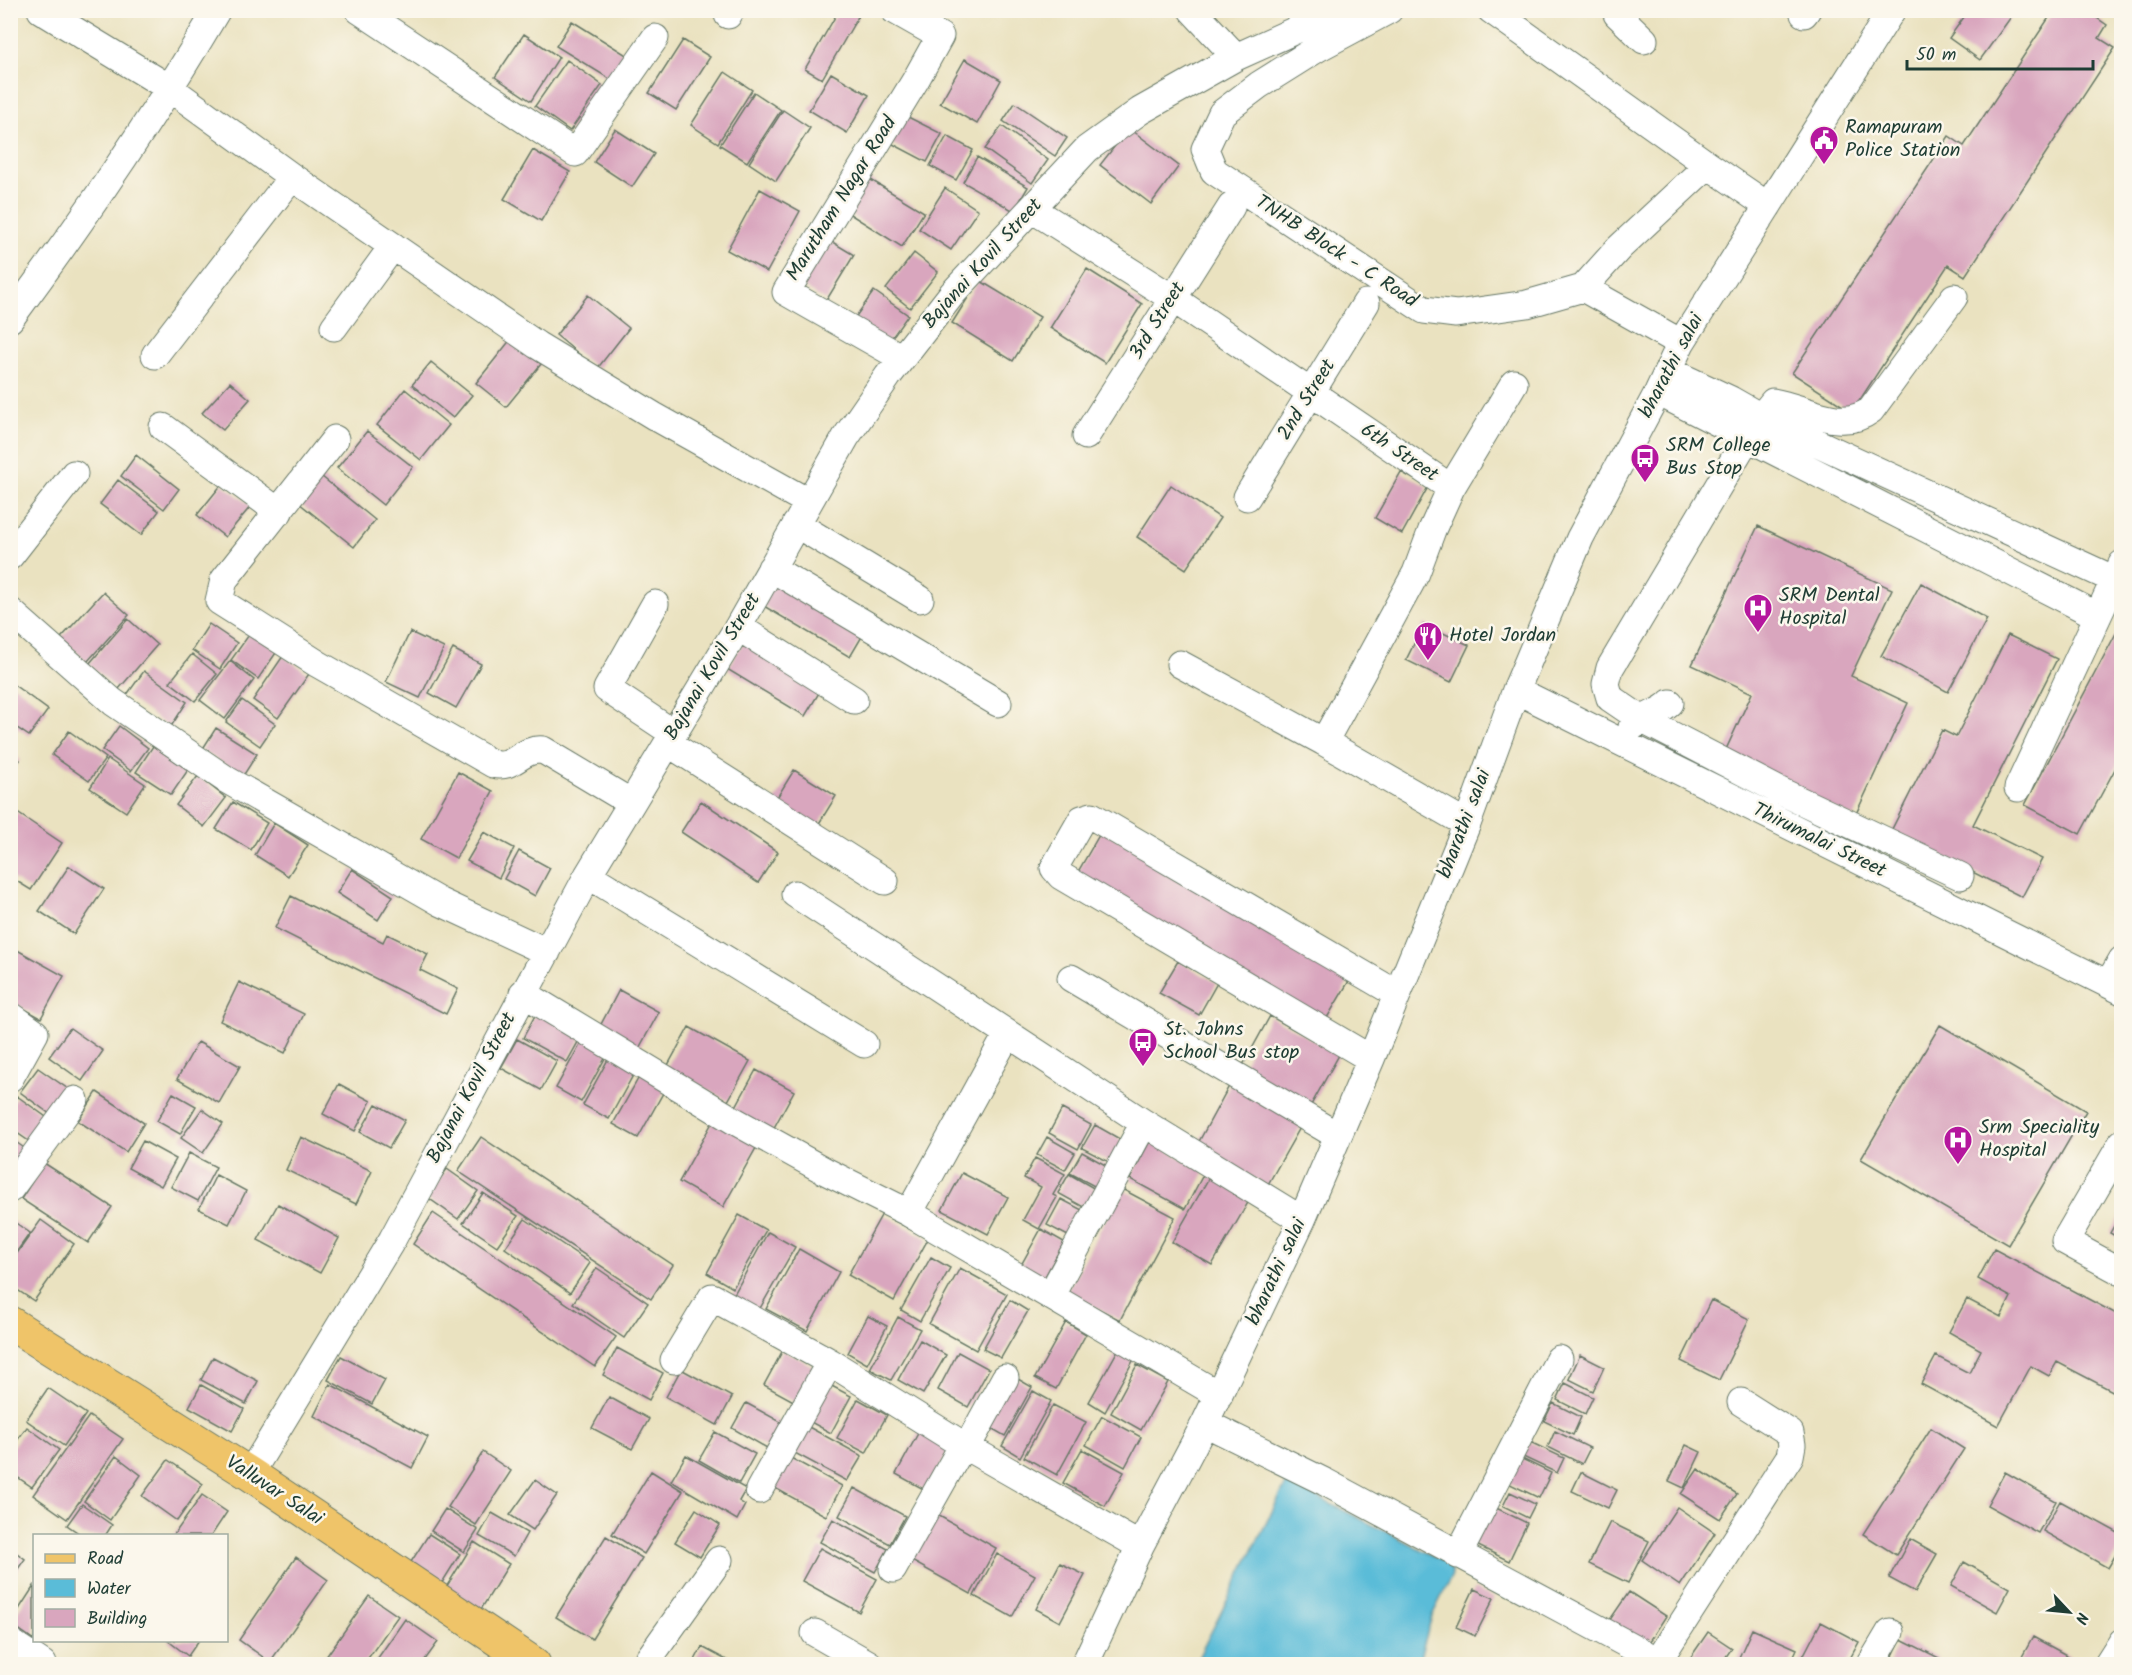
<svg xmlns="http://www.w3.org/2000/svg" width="2132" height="1675" font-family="Kalam,sans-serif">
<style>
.water{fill:#5abcd8;stroke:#3c7c86;stroke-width:1.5}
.building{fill:#d9a6be}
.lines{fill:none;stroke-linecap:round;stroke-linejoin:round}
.minor-casing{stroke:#667765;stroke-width:29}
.major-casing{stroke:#667765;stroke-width:35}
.minor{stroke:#fff;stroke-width:27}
.major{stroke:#efc469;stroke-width:33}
.labels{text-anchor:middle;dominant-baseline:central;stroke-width:5;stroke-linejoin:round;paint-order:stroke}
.poi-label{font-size:20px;fill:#1f3d34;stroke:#fbf7ec;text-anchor:start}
.street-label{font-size:20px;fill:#1f3d34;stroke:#fbf7ec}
</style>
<rect width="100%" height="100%" fill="#fbf7ec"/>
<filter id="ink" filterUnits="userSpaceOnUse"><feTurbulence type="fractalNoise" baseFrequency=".0167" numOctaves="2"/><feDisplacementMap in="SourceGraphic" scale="12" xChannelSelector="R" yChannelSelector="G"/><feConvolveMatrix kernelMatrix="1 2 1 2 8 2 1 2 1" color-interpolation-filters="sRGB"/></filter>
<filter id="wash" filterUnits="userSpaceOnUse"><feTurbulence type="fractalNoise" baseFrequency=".008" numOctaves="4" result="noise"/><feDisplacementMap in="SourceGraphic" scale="24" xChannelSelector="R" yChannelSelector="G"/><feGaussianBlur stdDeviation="1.35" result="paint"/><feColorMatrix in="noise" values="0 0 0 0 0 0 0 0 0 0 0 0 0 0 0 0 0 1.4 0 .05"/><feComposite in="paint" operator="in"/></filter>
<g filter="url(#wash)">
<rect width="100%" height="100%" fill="#eae2c0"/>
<path class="water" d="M1287,1482L1448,1563L1452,1575L1432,1616L1418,1664H1195Z"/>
<g id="blocks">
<path class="building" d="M839,10H855L860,13L822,79L805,69Z
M1969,10H2016L1980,60L1949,38Z
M2054,10H2085L2107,25L2099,38L2115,48L1965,276L1948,265L1852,412L1792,373L1949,136L1964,146Z
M572,21L628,56L613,81L556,46Z
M524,34L559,57L531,101L495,77Z
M683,40L710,57L676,110L649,93Z
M965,59L1001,80L977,124L940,103Z
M567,60L602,85L570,131L535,106Z
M725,72L752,90L718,143L691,125Z
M831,73L869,95L847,133L809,110Z
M754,92L781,110L747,162L720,145Z
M1015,103L1067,138L1055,156L1003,121Z
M783,110L810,128L776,181L749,163Z
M902,114L942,134L927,162L887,141Z
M1002,126L1048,160L1032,183L985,149Z
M1129,128L1179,166L1151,204L1100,165Z
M615,129L654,154L632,187L594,162Z
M947,136L973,150L956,180L930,166Z
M533,150L570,172L541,221L504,199Z
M977,157L1028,187L1014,211L963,182Z
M866,177L924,212L902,247L845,211Z
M945,188L978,210L951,250L919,229Z
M760,189L800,211L767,272L727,250Z
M829,240L854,255L826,301L802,286Z
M914,253L938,272L910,308L886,289Z
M1087,269L1142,304L1105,363L1050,328Z
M979,280L1040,317L1013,361L952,323Z
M874,291L908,315L888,343L854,319Z
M588,295L629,328L597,369L556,335Z
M511,339L541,364L506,407L476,383Z
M431,362L472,395L453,418L412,385Z
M230,382L250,399L223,430L202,413Z
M405,389L449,425L421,460L377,425Z
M367,431L413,467L383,505L337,468Z
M136,455L179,489L164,509L121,476Z
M316,472L375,520L354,547L294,499Z
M1401,472L1428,487L1402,534L1375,518Z
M118,480L159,511L141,535L100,504Z
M222,484L251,506L225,537L197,515Z
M1171,485L1220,518L1186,569L1137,537Z
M1758,526L1892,589L1851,676L1908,703L1854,818L1723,756L1752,693L1692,665Z
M778,577L867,628L850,657L762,605Z
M1921,583L1987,619L1948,692L1881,656Z
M103,592L129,615L87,662L61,638Z
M128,619L157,645L118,690L89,664Z
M2122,622V756L2080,834L2025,805Z
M209,624L237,643L220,669L192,650Z
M1424,624L1469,645L1451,682L1406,660Z
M251,632L278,650L258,679L231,660Z
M410,632L444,648L420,698L386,682Z
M2008,635L2057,659L1973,825L2042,859L2022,897L1891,831L1942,730L1956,737Z
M747,637L825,683L805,716L727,669Z
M453,649L481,664L456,708L429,693Z
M192,654L217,674L195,701L170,682Z
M283,656L309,674L278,718L253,700Z
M230,661L254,680L225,719L200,700Z
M144,671L187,702L170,728L126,696Z
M14,685L48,710L29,736L10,723V690Z
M242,700L275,724L260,746L226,722Z
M119,726L148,748L131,771L102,750Z
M216,728L257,754L243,776L202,750Z
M69,731L106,758L89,781L52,755Z
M153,746L188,770L171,795L136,772Z
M10,751L20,760L10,772Z
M108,759L145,784L126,812L90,788Z
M794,770L836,796L815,830L773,804Z
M458,772L493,791L456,858L421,839Z
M198,776L226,798L204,827L176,805Z
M701,801L778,852L758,883L681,832Z
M233,802L267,823L251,850L216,829Z
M10,808L62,843L31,890L10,877Z
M274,823L308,845L288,876L255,855Z
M1102,830L1352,976L1324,1023L1075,877Z
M484,832L514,848L499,878L467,861Z
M519,851L550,868L535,896L504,879Z
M69,866L104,889L74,934L39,911Z
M352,869L393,896L378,920L337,893Z
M291,896L383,942L387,934L428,954L420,970L458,989L446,1014L275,928Z
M10,946L64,976L41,1018L10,1001Z
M1178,961L1217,983L1199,1015L1159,993Z
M239,982L304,1014L285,1053L220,1021Z
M619,990L659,1012L637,1052L598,1030Z
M539,1008L583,1033L567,1062L523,1038Z
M1270,1016L1339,1055L1306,1114L1237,1076Z
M1940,1025L2086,1111L2008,1245L1861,1159Z
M689,1027L750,1061L728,1101L667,1067Z
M70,1028L103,1051L82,1081L49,1057Z
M584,1037L609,1051L581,1102L556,1088Z
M517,1039L557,1061L541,1090L501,1068Z
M198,1042L240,1066L219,1103L177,1079Z
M611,1054L637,1068L609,1119L583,1105Z
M38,1068L71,1091L54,1117L20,1092Z
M643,1070L668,1084L638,1138L613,1124Z
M756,1070L794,1091L771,1133L733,1112Z
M1234,1077L1306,1117L1267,1186L1196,1147Z
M339,1084L371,1101L355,1131L323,1114Z
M97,1092L144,1123L126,1152L78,1121Z
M173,1093L196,1106L180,1134L157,1121Z
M17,1096L53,1122L36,1146L10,1128V1106Z
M376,1104L405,1120L389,1148L360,1132Z
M202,1109L223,1124L203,1153L181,1138Z
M1062,1109L1091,1125L1078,1149L1049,1133Z
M717,1114L761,1139L723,1207L679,1182Z
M1095,1125L1125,1142L1113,1164L1082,1148Z
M301,1137L372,1171L356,1204L286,1170Z
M481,1137L673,1265L651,1299L458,1171Z
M1047,1137L1075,1153L1065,1170L1037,1155Z
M10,1138L30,1152L10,1173Z
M143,1141L176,1159L161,1186L128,1168Z
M1150,1141L1205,1171L1185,1209L1130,1179Z
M1082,1152L1109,1167L1098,1188L1070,1173Z
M189,1153L216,1167L198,1201L171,1187Z
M1035,1158L1065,1174L1053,1195L1057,1197L1039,1229L1023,1220L1041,1187L1024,1178Z
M44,1163L112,1207L88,1243L21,1199Z
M447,1169L478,1191L458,1219L427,1197Z
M962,1173L1008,1197L988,1234L942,1210Z
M1069,1174L1097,1190L1087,1209L1058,1193Z
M216,1175L246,1191L229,1224L199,1209Z
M1210,1176L1250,1199L1212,1265L1172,1242Z
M1122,1189L1175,1217L1120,1320L1067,1292Z
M483,1193L518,1216L497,1246L463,1223Z
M1061,1199L1082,1210L1068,1236L1047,1225Z
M278,1204L339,1238L320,1273L258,1240Z
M2122,1212V1240L2110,1233Z
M433,1213L616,1337L595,1367L413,1244Z
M882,1214L928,1239L894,1301L848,1275Z
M739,1215L766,1230L733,1288L707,1273Z
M10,1219L30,1233L10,1261Z
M525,1219L590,1263L570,1293L505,1248Z
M41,1220L74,1244L34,1301L10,1285V1263Z
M1041,1229L1064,1242L1043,1280L1020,1267Z
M768,1232L795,1247L759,1310L733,1296Z
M799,1249L839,1272L807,1331L766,1309Z
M1994,1249L2122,1317V1396L2057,1362L2049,1376L2031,1366L1998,1426L1921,1384L1936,1356L1969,1373L1981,1350L1949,1332L1967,1299L2001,1317L2011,1297L1978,1279Z
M931,1257L950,1268L920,1321L901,1310Z
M597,1268L648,1303L624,1338L573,1303Z
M960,1268L1007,1294L976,1350L929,1324Z
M1010,1300L1028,1311L1001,1358L983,1349Z
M1711,1300L1749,1319L1719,1380L1681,1361Z
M868,1316L887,1326L867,1364L848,1353Z
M898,1317L920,1329L891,1380L870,1369Z
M1066,1322L1086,1334L1056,1389L1035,1378Z
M920,1340L946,1355L923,1394L898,1380Z
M617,1348L663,1373L649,1400L603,1375Z
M783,1350L816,1368L797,1403L764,1385Z
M1118,1350L1134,1359L1105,1412L1089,1402Z
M958,1352L989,1369L968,1407L938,1390Z
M1580,1355L1604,1367L1593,1391L1569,1379Z
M341,1356L385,1380L372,1404L328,1380Z
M213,1357L258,1381L246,1404L201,1380Z
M1137,1365L1168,1382L1141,1430L1111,1413Z
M681,1369L732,1397L717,1425L666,1397Z
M1011,1375L1032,1387L1005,1436L984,1424Z
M824,1382L851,1396L831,1433L805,1419Z
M1565,1383L1593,1397L1585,1414L1557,1400Z
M330,1384L428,1437L412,1468L314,1416Z
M201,1385L244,1409L232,1431L189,1407Z
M48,1388L86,1414L64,1446L26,1420Z
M1033,1391L1051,1401L1020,1457L1002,1446Z
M609,1397L649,1419L632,1449L592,1428Z
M858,1399L887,1415L866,1453L837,1438Z
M746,1403L788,1426L774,1452L732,1428Z
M1553,1403L1581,1417L1573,1435L1544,1421Z
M1053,1405L1086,1422L1057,1475L1024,1457Z
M89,1416L123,1439L67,1519L33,1495Z
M1102,1416L1141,1437L1125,1467L1086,1445Z
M805,1425L862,1456L847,1481L791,1451Z
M27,1427L59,1450L32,1487L10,1472V1450Z
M921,1428L952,1445L927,1491L896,1474Z
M1931,1428L1964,1449L1896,1555L1863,1534Z
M1555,1431L1590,1448L1582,1464L1548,1447Z
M715,1432L755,1454L739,1483L699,1460Z
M1530,1442L1564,1458L1557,1473L1523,1457Z
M1686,1445L1701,1452L1684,1488L1669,1481Z
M1082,1449L1124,1472L1105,1506L1063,1483Z
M483,1452L511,1471L476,1525L448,1507Z
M686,1455L746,1489L739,1501L745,1505L737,1520L671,1481Z
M116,1456L141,1475L110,1520L84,1501Z
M789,1457L842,1486L826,1516L773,1487Z
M1520,1458L1551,1473L1539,1498L1508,1483Z
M168,1460L203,1484L177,1521L142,1496Z
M1698,1469L1737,1494L1720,1519L1681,1494Z
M651,1471L683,1491L644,1554L612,1534Z
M1581,1472L1617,1490L1608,1508L1572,1491Z
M2005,1472L2056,1501L2038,1533L1987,1505Z
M535,1480L557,1495L533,1530L510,1515Z
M854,1488L905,1516L890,1544L839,1516Z
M1510,1492L1535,1504L1528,1518L1503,1506Z
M202,1495L227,1512L211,1536H173Z
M2060,1501L2122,1535V1544L2108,1568L2043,1531Z
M82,1504L112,1525L105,1536H83L67,1525Z
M1488,1504L1527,1523L1509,1561L1470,1542Z
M1677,1507L1715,1533L1680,1586L1642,1560Z
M445,1509L478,1530L464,1552L431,1531Z
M696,1509L720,1525L700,1557L675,1542Z
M492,1513L527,1533L514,1556L479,1536Z
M934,1513L996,1548L971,1594L908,1559Z
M833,1519L888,1549L875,1572L820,1542Z
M1610,1522L1649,1541L1628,1583L1589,1564Z
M429,1534L460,1554L440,1586L409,1565Z
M606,1536L642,1558L592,1639L556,1617Z
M1910,1539L1937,1554L1915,1592L1889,1578Z
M474,1542L509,1564L480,1611L445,1589Z
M10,1548L25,1559L10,1580Z
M820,1548L877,1579L859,1612L802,1581Z
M997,1554L1035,1575L1012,1617L974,1596Z
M296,1557L328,1580L270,1662L239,1640Z
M1964,1562L2010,1588L1997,1612L1951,1586Z
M1060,1563L1085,1575L1060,1622L1036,1609Z
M34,1586V1640L10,1623Z
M1474,1589L1494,1598L1475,1636L1456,1627Z
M1629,1592L1666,1616L1645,1649L1607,1624Z
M369,1596L398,1616L364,1664H321Z
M405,1619L438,1642L422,1664H378L375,1662Z
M1821,1622L1859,1642L1847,1664H1799Z
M1752,1629L1797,1649L1790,1664H1736Z
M1708,1632L1732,1648L1721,1664H1686Z
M2033,1637L2083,1664H2018Z
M1901,1639L1939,1658L1935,1664H1889Z
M167,1640H199L188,1656Z
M702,1647L734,1664H693Z"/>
</g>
</g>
<g filter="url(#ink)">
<use href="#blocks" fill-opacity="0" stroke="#667765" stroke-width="1.5"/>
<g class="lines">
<g class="minor-casing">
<path id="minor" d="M41,10L171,89L292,177L537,345L654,416L808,502
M359,10L575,153L655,38
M894,10L940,36L915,81L786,292L902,358
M1192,10L1236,57
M1389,10L1318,48L1259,85L1222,113L1205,149L1214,171L1424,310L1456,314L1527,304L1583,288L1619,248L1708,165
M1491,10L1708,165L1768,206
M1620,10L1617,14L1644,40
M1804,14L1807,10
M728,15L731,10
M1032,209L1172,298L1451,488L1432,530L1416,573L1324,742L1467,824
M1583,288L1681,343
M10,319C84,219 154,117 217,10
M334,327L393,246
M155,355L292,177
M1669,371L1731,400L1761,417L2115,580
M1658,392L2098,616
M1761,417L1773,402C1805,407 1841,433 1871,410L1954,297
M163,427L279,512
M1086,436L1231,207
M1747,438L1610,668L1606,684L1610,698L1641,719L1778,790L1960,876
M335,439L224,580L219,601L318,664L493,764C514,770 520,748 543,750L630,802
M1451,488L1514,383
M1247,497L1366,303
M796,524L920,599
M10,556L74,474
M771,568L998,703
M655,604L607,689L673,733
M10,611L113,702L227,780L440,902L547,952
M738,627L854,700
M1180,664L1324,742
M1516,690L2122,991
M1632,727C1644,715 1661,713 1670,703
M668,743L885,881
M2018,788L2122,564
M588,875L864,1044
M795,894L1144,1123L1302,1220
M1071,978L1338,1136
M2108,984L2122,960
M523,993L733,1120L825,1171L909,1213L1219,1395
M10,1015L35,1033L10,1078
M1371,1059L1061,876L1054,868L1082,819L1092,816L1397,994
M2122,1143L2065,1241L2122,1272
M10,1189L75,1100
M909,1213L1007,1035
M1051,1295L1144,1123
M674,1360L712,1297L830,1362L963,1445L1140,1546
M1205,1423L1325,1482L1664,1664
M967,1447L1005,1378
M250,1474L392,1240L588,875L738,627L846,437L888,376L952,294L1087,149L1140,111L1236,57L1340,10
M759,1490L830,1362
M1458,1555L1559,1359
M893,1569L963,1445
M815,1633L869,1664
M10,1642L43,1664
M645,1664L719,1560
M1085,1664L1140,1546L1205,1423L1302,1220L1371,1059L1467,824L1516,690L1580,538L1658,392L1681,343L1892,10
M1656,1664L1790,1456L1792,1445L1790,1433L1741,1402
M1871,1664L1890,1632
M2108,1664L2122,1642"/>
</g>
<g class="major-casing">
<path id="major" d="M10,1323L250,1474L534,1664"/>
</g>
<use href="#minor" class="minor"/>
<use href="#major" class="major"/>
</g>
</g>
<defs>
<g id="civic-pin" transform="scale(1.5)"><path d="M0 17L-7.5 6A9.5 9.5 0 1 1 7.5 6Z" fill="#b5179e" stroke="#fbf7ec"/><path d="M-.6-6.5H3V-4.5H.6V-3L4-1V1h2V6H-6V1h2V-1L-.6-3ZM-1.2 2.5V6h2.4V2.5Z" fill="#fff"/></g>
<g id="bus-pin" transform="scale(1.5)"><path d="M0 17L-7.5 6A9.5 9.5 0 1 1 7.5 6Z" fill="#b5179e" stroke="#fbf7ec"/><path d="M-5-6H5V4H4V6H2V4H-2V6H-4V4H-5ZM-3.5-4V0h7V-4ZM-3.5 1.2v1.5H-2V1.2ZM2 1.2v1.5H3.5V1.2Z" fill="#fff"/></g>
<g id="hospital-pin" transform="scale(1.5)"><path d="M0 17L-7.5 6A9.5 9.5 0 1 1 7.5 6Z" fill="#b5179e" stroke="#fbf7ec"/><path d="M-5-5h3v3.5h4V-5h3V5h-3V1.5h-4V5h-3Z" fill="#fff"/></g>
<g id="restaurant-pin" transform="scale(1.5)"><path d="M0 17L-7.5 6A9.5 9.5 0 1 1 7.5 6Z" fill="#b5179e" stroke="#fbf7ec"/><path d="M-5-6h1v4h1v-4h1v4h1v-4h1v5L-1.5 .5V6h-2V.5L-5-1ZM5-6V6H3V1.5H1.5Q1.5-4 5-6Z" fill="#fff"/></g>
</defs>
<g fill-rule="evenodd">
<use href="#civic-pin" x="1824" y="140"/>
<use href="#bus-pin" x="1645" y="458"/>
<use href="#hospital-pin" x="1758" y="608"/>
<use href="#restaurant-pin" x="1428" y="636"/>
<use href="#bus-pin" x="1143" y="1042"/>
<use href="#hospital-pin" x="1958" y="1140"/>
</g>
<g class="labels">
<g class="poi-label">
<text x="1845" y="128">Ramapuram<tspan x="1845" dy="23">Police Station</tspan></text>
<text x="1666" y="446">SRM College<tspan x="1666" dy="23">Bus Stop</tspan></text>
<text x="1779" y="596">SRM Dental<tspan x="1779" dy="23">Hospital</tspan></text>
<text x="1449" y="636">Hotel Jordan</text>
<text x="1164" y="1030">St. Johns<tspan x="1164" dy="23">School Bus stop</tspan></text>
<text x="1979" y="1128">Srm Speciality<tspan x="1979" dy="23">Hospital</tspan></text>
</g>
<g class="street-label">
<text transform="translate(842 199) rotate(-58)">Marutham Nagar Road</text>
<text transform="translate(1336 252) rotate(33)">TNHB Block - C Road</text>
<text transform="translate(983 264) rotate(-48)">Bajanai Kovil Street</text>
<text transform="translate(1158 321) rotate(-58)">3rd Street</text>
<text transform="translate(1672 366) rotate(-62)">bharathi salai</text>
<text transform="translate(1307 400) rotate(-58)">2nd Street</text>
<text transform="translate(1399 453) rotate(34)">6th Street</text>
<text transform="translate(713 667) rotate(-59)">Bajanai Kovil Street</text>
<text transform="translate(1465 824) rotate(-69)">bharathi salai</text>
<text transform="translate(1819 841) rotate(26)">Thirumalai Street</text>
<text transform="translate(472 1088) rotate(-62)">Bajanai Kovil Street</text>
<text transform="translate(1277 1272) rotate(-65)">bharathi salai</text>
<text transform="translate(274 1491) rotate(33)">Valluvar Salai</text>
</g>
</g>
<rect width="2132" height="1675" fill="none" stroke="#fbf7ec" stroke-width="36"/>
<rect x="33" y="1534" width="195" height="108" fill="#fbf7ec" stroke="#a3ada2" stroke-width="1.5"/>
<rect x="45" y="1554" width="30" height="9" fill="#efc469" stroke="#a3ada2" stroke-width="1.5"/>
<text x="87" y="1564" font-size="18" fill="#1f3d34">Road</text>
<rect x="45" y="1579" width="30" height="18" fill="#5abcd8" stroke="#a3ada2" stroke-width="1.5"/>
<text x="87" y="1594" font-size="18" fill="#1f3d34">Water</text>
<rect x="45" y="1609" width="30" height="18" fill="#d9a6be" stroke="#a3ada2" stroke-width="1.5"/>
<text x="87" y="1624" font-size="18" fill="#1f3d34">Building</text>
<g transform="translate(2069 1612) rotate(116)" stroke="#fbf7ec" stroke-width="4.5" paint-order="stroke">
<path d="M0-4.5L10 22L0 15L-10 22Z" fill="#1f3d34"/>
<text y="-9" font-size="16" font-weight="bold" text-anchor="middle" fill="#1f3d34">N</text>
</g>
<path d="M1907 60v9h186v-9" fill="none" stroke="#1f3d34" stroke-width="3"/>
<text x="1916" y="60" font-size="18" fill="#1f3d34" stroke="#fbf7ec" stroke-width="4.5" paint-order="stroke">50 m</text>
</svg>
